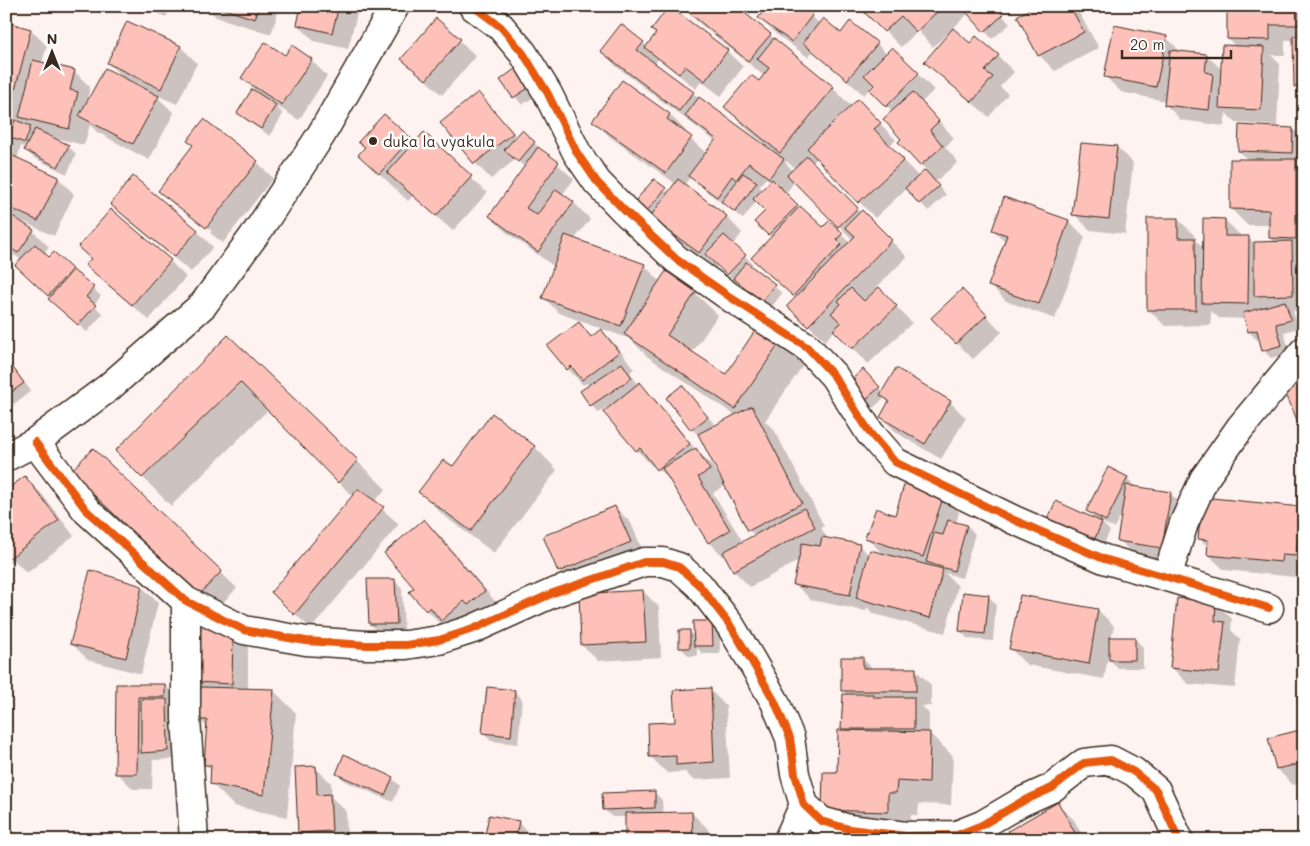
<svg xmlns="http://www.w3.org/2000/svg" width="1310" height="846" font-family="Mali,sans-serif">
<style>
.shadow{fill:#0003;fill-rule:evenodd}
.building{fill:#fdc1b9;stroke:#3b2a1e}
.lines{fill:none;stroke-linecap:round;stroke-linejoin:round}
.minor-casing{stroke:#3b2a1e;stroke-width:31}
.tertiary-casing{stroke:#3b2a1e;stroke-width:31}
.minor{stroke:#fff;stroke-width:28}
.tertiary{stroke:#fff;stroke-width:28}
.cycleway-casing{stroke:#fff;stroke-width:11}
.cycleway{stroke:#e8590c;stroke-width:8}
.poi-dot{fill:#3b2a1e;stroke:#fff;stroke-width:2}
.labels{text-anchor:middle;dominant-baseline:central;stroke-width:5;stroke-linejoin:round;paint-order:stroke}
.poi-label{font-size:15px;fill:#3b2a1e;stroke:#fff;text-anchor:start}
</style>
<rect width="100%" height="100%" fill="#fff3f1"/>
<filter id="ink" filterUnits="userSpaceOnUse"><feTurbulence type="fractalNoise" baseFrequency=".02" numOctaves="2"/><feDisplacementMap in="SourceGraphic" scale="10" xChannelSelector="R" yChannelSelector="G"/><feConvolveMatrix kernelMatrix="1 2 1 2 8 2 1 2 1" color-interpolation-filters="sRGB"/></filter>
<g filter="url(#ink)">
<path class="shadow" d="M142,6H171L166,17Z
M205,6H280L271,34L216,17Z
M302,6H359L348,49L314,41L298,25Z
M682,6L770,35L833,88L852,107L858,101L896,140L889,146L919,177L927,171L900,142L903,139L893,112L871,90L876,85L874,83L864,95L813,51L808,57L776,34L760,18L764,12L756,6H800L820,24L841,35L877,44L887,54L892,48L934,90L922,102L954,138L945,147L958,162L935,182L946,195L928,211L907,188L875,218L817,158L812,163L861,213L862,212L907,257L877,287L912,323L868,364L835,330L825,341L789,306L796,299L753,258L772,238L756,222L766,210L757,201L743,219L706,191L691,176L684,185L727,217L742,233L733,245L753,264L750,267L782,293L771,308L738,281L736,282L718,265L716,268L668,233L652,217L653,215L645,209L665,189L669,194L676,184L610,137L594,121L623,81L670,115L686,131L684,133L707,154L716,142L617,67L601,51L643,43L647,47L657,34L669,8L727,51L743,67L721,96L701,81L696,89L659,59L654,64L774,154L775,152L748,130L726,107L759,83L764,76L692,17ZM786,161L795,168L793,171L785,162ZM766,178L771,182L763,190L759,186ZM795,181L853,240L850,243L829,223L823,229L785,194Z
M822,6H835L831,12Z
M872,6H994L1010,24L992,39L969,13L952,29L970,45L998,56L1014,72L1000,87L1008,94L989,117L942,77L926,62L951,32L950,31L933,47L918,31L901,47L866,12Z
M1038,6H1075L1099,48L1055,71L1039,55Z
M1228,6H1304V96L1295,87L1294,40H1285V55H1271L1280,64L1277,126L1236,123L1226,113L1224,126L1181,120L1165,104V101L1121,92L1105,76L1166,37L1181,52L1207,55L1222,70L1236,47L1228,39Z
M437,20L476,56L442,95L403,59Z
M127,22L181,47L197,63L177,104L154,94L174,113L149,160L97,132L90,125L84,145L51,137L68,146L76,154L67,174L34,158L26,150L27,148L21,146L17,159L58,178L74,194L54,236L15,218L14,219L33,231L49,247L44,254L49,258L54,254L101,296L94,305L103,314L87,332L58,307L51,298L17,265L22,260L6,250V128L11,133L14,126L6,124V23L31,30L47,46L42,63L74,71L90,87L86,105L123,78L108,63Z
M286,57L311,60L327,76L299,120L275,105L283,114L270,136L246,120L238,112L259,94L242,78Z
M516,70L537,95L522,105L502,80Z
M478,93L517,137L522,132L574,179L562,195L574,203L590,219L574,240L644,265L661,282L695,293L718,315L692,353L726,376L761,325L805,362L765,421L775,431L824,526L821,528L828,539L859,545L869,555H884L867,538L896,517L943,496L959,512L956,523L967,526L975,534L962,578L945,573L958,586L945,633L874,614L867,607L866,611L811,600L795,584L800,560L750,587L734,571L727,557L725,558L709,542L674,484L655,465L652,466L637,450L609,406L599,413L591,405L589,386L586,383L583,385L568,369L578,323L593,338L601,330L617,346L634,369L630,372L638,385L640,384L656,400L696,450L712,465L721,480L723,479L700,437L692,429L682,386L716,426L736,416L648,357L630,339L559,313L543,297L555,267L506,232L490,216L525,168L516,159L491,179L475,163L442,124ZM726,485L749,530L755,536L743,542L713,493Z
M384,116L415,144L424,134L487,193L453,231L413,196L408,201L360,155L366,148Z
M1293,129L1301,137L1300,161H1295L1304,169V311H1293L1298,328L1284,332L1290,353L1271,358L1263,350L1260,339L1257,340L1249,332L1246,319L1219,318L1211,311V325L1165,326L1149,310L1178,219L1194,235V239L1204,248L1225,220L1241,236L1249,238L1254,243H1275L1270,238V225H1247L1231,209L1249,161L1239,151Z
M1082,144L1117,147L1133,163L1125,234L1090,230L1074,214Z
M257,162L273,178L223,243L176,207L160,191ZM175,203L212,231L210,233L175,206Z
M1005,198L1069,221L1085,237L1055,319L1006,301L990,285L1006,242L993,230Z
M112,204L197,231L213,247L191,272L128,220Z
M111,210L170,261L186,277L149,320L103,281L87,265L92,259Z
M978,307L1002,332L973,359L957,343Z
M228,337L386,489L374,502L399,524L311,629L272,592L353,497L269,409L171,506L117,451Z
M6,358L31,391L14,404L6,396Z
M863,371L883,392L950,402L966,418L941,459L897,433L881,417L890,403L884,398L873,408L849,384Z
M492,415L535,447L557,470L494,553L443,515L420,492L453,468Z
M93,450L237,588L216,610L88,488Z
M25,478L41,493L74,536L27,573L14,560L6,565V492Z
M1127,478L1135,486L1134,487L1170,493L1186,509L1178,563L1135,556L1119,540L1123,510L1114,528L1101,522L1110,531L1101,550L1055,530L1097,520L1088,511Z
M615,507L631,523L646,558L575,587L559,571Z
M1300,508L1304,511V571L1298,570L1296,577L1224,570L1208,554L1209,548L1199,538Z
M424,520L440,536L500,607L458,636L446,623L442,626L427,610L415,588Z
M91,572L142,587L158,603L141,674L88,660L72,644Z
M394,580L402,588L404,631L378,632L370,624Z
M643,591L659,607L661,657L598,661L582,645Z
M988,596L996,604L993,641L968,639L960,631Z
M1216,603L1232,619L1231,630L1240,639L1235,688L1188,684L1172,668Z
M1098,610L1114,626L1111,639H1135L1143,647V668H1118L1110,660V653H1109L1104,679L1027,665L1011,649Z
M712,622L720,630V654H703L697,648V656H689L681,648L689,631L695,637Z
M232,631L248,647V690H273L296,713L287,817L234,806L211,783L212,771L205,764L208,728L199,719L202,687L196,682Z
M862,658L873,669H915L931,685V706H922L929,714V733L953,756L951,805L919,804L918,815H911L910,834L823,810L838,773L846,731L843,728L847,695L843,690Z
M117,685H165L181,701L176,759L153,760L152,789H133L117,773Z
M710,690L726,706L730,778L693,780L685,772L667,773L651,757L676,723Z
M514,691L522,699L518,744L491,741L483,733Z
M1304,730V782L1293,785L1277,769L1270,739Z
M315,767L331,783L332,798L346,811L347,840H307L299,832Z
M337,773L392,778L400,786L393,802L345,781Z
M654,792L662,800L663,814L692,813L708,829V840H626V817H612L604,809Z
M1058,804L1074,820L1085,840H1014Z
M518,822L534,838V840H485Z
M287,834L293,840H249Z"/>
<path class="building" d="M215,6H259L255,19Z
M301,6H339L332,33L297,25Z
M669,6L728,50L705,81L685,66L679,74L645,48L656,33L651,30Z
M681,6H736L771,34L748,61Z
M767,6H802L813,14L792,42L758,18Z
M870,6H943L916,32L901,16L884,32L864,12Z
M961,6H995L1003,15L984,32Z
M1035,6H1070L1084,32L1038,56L1017,16Z
M1227,6H1299V25H1270V40L1227,39Z
M436,18L461,39L426,80L401,59Z
M823,18L841,33L850,21L878,43L847,80L803,43Z
M127,21L181,46L161,89L107,63Z
M6,22L31,29L9,113H6Z
M621,24L644,42L637,50L694,92L679,111L600,51Z
M1114,25L1167,36L1156,87L1104,77Z
M953,28L970,43L976,36L999,55L985,71L993,77L972,102L924,62Z
M1293,36H1304V87H1294Z
M774,38L834,87L780,153L724,107L751,75L759,81L769,68L757,59Z
M265,42L285,55L292,45L312,59L282,105L241,78Z
M1222,45L1264,47L1261,110L1219,108Z
M892,47L919,73L886,107L869,90L874,85L864,75Z
M1170,50L1207,54L1205,72L1213,74L1209,110L1164,105Z
M33,60L75,70L70,90L78,92L69,129L19,117Z
M105,68L159,96L133,144L79,116Z
M516,68L530,87L513,98L500,80Z
M622,80L670,114L667,119L692,137L666,173L592,121Z
M252,89L276,105L261,129L237,113Z
M478,92L513,133L474,164L440,123Z
M913,92L939,121L930,130L943,146L920,166L898,142L901,139L883,119Z
M699,97L784,159L769,178L749,163L736,180L732,176L717,197L688,176L716,139L685,116Z
M858,99L881,123L874,129L904,160L858,203L807,148Z
M384,114L411,138L379,174L358,155L365,147L358,142Z
M204,119L258,161L206,228L158,191L193,145L187,141Z
M15,120L31,126L25,143L9,137Z
M1239,125L1293,128L1292,153L1238,151Z
M35,129L69,145L58,167L24,150Z
M522,130L535,142L518,162L504,150Z
M424,132L472,176L436,216L387,173Z
M1081,143L1117,146L1109,219L1072,215Z
M538,147L559,162L526,208L537,215L556,189L574,202L538,252L489,216Z
M9,154L59,177L38,221L6,206V160Z
M807,156L858,208L838,227L787,175Z
M1230,159H1296V239L1269,238V210L1230,209Z
M925,170L939,186L919,204L905,188Z
M743,173L757,182L735,212L721,202Z
M133,176L198,230L174,257L110,204Z
M654,179L666,188L647,211L635,201Z
M678,179L727,216L699,253L650,217Z
M772,179L798,205L768,235L754,222L765,211L753,199Z
M1004,197L1069,220L1039,304L988,286L1007,235L992,230Z
M800,206L823,227L829,221L843,233L837,239L842,244L793,296L751,258Z
M111,209L171,260L132,305L85,265L91,259L78,247Z
M862,210L892,240L808,326L787,306L855,236L845,227Z
M6,212L34,230L18,253L6,245Z
M1147,218H1178V238H1195L1196,310H1147Z
M1203,218L1225,219V236H1249L1248,304L1202,303Z
M565,235L645,264L621,326L542,298Z
M724,235L746,255L727,275L705,254Z
M1292,241L1293,295L1254,296V242Z
M35,244L49,257L54,252L72,269L48,296L15,265Z
M746,262L775,284L762,301L733,278Z
M73,270L94,287L86,297L96,305L78,325L48,299Z
M666,271L696,292L667,335L726,374L760,323L783,338L735,409L624,334Z
M879,287L897,306L852,349L833,330L841,323L831,313L841,304L838,301L851,288L864,301Z
M962,289L987,315L956,344L931,318Z
M1285,301L1291,320L1276,324L1282,345L1262,351L1257,330L1248,332L1243,313Z
M579,322L591,337L601,329L619,352L582,380L571,366L567,370L547,346Z
M228,335L358,460L338,483L240,382L142,478L115,451Z
M6,358L24,383L6,396Z
M622,363L632,378L590,406L580,391Z
M896,368L951,401L925,444L880,417L889,401L880,395Z
M863,369L880,387L864,401L847,384Z
M1304,378V426L1300,427L1283,387Z
M640,382L690,444L657,470L640,448L636,451L603,412Z
M682,385L708,417L691,430L666,398Z
M752,406L802,503L748,531L698,434Z
M492,413L535,446L471,531L418,492L443,460L453,466Z
M93,448L222,571L199,595L70,472Z
M696,448L710,470L698,477L730,530L708,543L662,468Z
M1108,467L1128,477L1106,521L1086,511Z
M25,476L59,520L10,558L6,553V490Z
M905,482L944,495L923,557L865,538L876,508L895,515Z
M1126,485L1171,492L1162,548L1117,541Z
M358,489L384,507L294,615L271,592Z
M1202,497L1301,507L1296,556L1282,555L1281,562L1207,555L1208,540L1198,539Z
M1056,501L1102,522L1093,543L1046,522Z
M615,506L631,542L558,572L543,536Z
M804,508L815,527L733,571L723,552Z
M424,519L485,591L468,605L464,601L441,621L430,607L426,611L409,592L414,588L384,553Z
M948,520L967,525L954,571L926,562L934,533L943,535Z
M822,537L860,544L850,595L793,585L802,543L820,546Z
M870,550L943,569L930,618L856,598Z
M90,570L142,586L126,658L70,644Z
M367,579H395L397,624H369Z
M643,590L646,642L581,645L579,594Z
M963,592L989,595L985,634L959,631Z
M1020,595L1098,609L1089,664L1009,649Z
M1177,598L1216,602L1215,621L1225,622L1219,673L1170,668Z
M693,621H712L713,646H694Z
M197,628L233,630L232,684L195,682Z
M679,630H690V648H679Z
M1109,637H1135V660H1109Z
M841,657H863V668H916V691H841Z
M116,684H165V697H138L137,774H115Z
M201,687L274,689L264,795L210,784L211,765H204L207,720H198Z
M487,687L515,690L511,736L482,733Z
M711,688L714,762L676,765V756L649,757L648,723L675,722L673,690Z
M843,694H873V697H914V729H841Z
M141,699H167L168,751L141,753Z
M1304,729V763L1276,769L1268,738Z
M838,730L930,732L929,783L897,781L896,793H888V812L822,810L823,772H837Z
M344,754L393,777L385,795L336,774Z
M316,766L317,795L330,794L332,831L298,833L295,767Z
M655,791V808L603,810L602,793Z
M1058,802L1079,840H1013L1008,831Z
M692,812L693,840H625V813Z
M489,815L519,821L515,840H484Z
M248,833H288V840H248Z
M6,839L53,840H6Z
M298,839H345V840H298Z"/>
<g class="lines">
<g class="minor-casing">
<path id="minor" d="M473,6L501,27L523,53L547,92L577,153L597,182L624,210L676,259L733,299L807,347L834,376L870,433L895,462L1014,520L1104,559L1167,577L1269,608
M35,442L87,511L186,601L244,630L306,641L366,645H406L439,640L473,629L553,593L644,562H663L679,567L699,585L730,625L751,660L775,702L790,738L795,774L804,805L821,821L849,829L906,836L957,835L982,825L1021,802L1052,788L1084,763L1111,760L1134,772L1156,790L1179,840
M1167,577L1184,523L1204,479L1240,428L1304,351
M186,601V718L194,840
M788,840L804,805"/>
</g>
<g class="tertiary-casing">
<path id="tertiary" d="M6,457L35,442L108,388L203,305L259,229L321,135L395,6"/>
</g>
<use href="#minor" class="minor"/>
<use href="#tertiary" class="tertiary"/>
<g class="cycleway-casing">
<path id="cycleway" d="M473,6L501,27L523,53L547,92L577,153L597,182L624,210L676,259L733,299L807,347L834,376L870,433L895,462L1014,520L1104,559L1167,577L1269,608
M35,442L87,511L186,601L244,630L306,641L366,645H406L439,640L473,629L553,593L644,562H663L679,567L699,585L730,625L751,660L775,702L790,738L795,774L804,805L821,821L849,829L906,836L957,835L982,825L1021,802L1052,788L1084,763L1111,760L1134,772L1156,790L1179,840"/>
</g>
<use href="#cycleway" class="cycleway"/>
</g>
</g>
<circle class="poi-dot" cx="373" cy="141" r="5"/>
<g class="labels">
<g class="poi-label">
<text x="383" y="141">duka la vyakula</text>
</g>
</g>
<rect width="1310" height="846" fill="none" stroke="#fff" stroke-width="25"/>
<rect x="12" y="12" width="1285" height="821" fill="none" stroke="#3b2a1e" stroke-width="2" filter="url(#ink)"/>
<g transform="translate(52 52)" stroke="#ffffff" stroke-width="4" paint-order="stroke">
<path d="M0-4L9 19L0 12L-9 19Z" fill="#3b2a1e"/>
<text y="-8" font-size="14" font-weight="bold" text-anchor="middle" fill="#3b2a1e">N</text>
</g>
<path d="M1122 50v8h109v-8" fill="none" stroke="#3b2a1e" stroke-width="2.5"/>
<text x="1130" y="50" font-size="15" fill="#3b2a1e" stroke="#ffffff" stroke-width="4" paint-order="stroke">20 m</text>
</svg>
